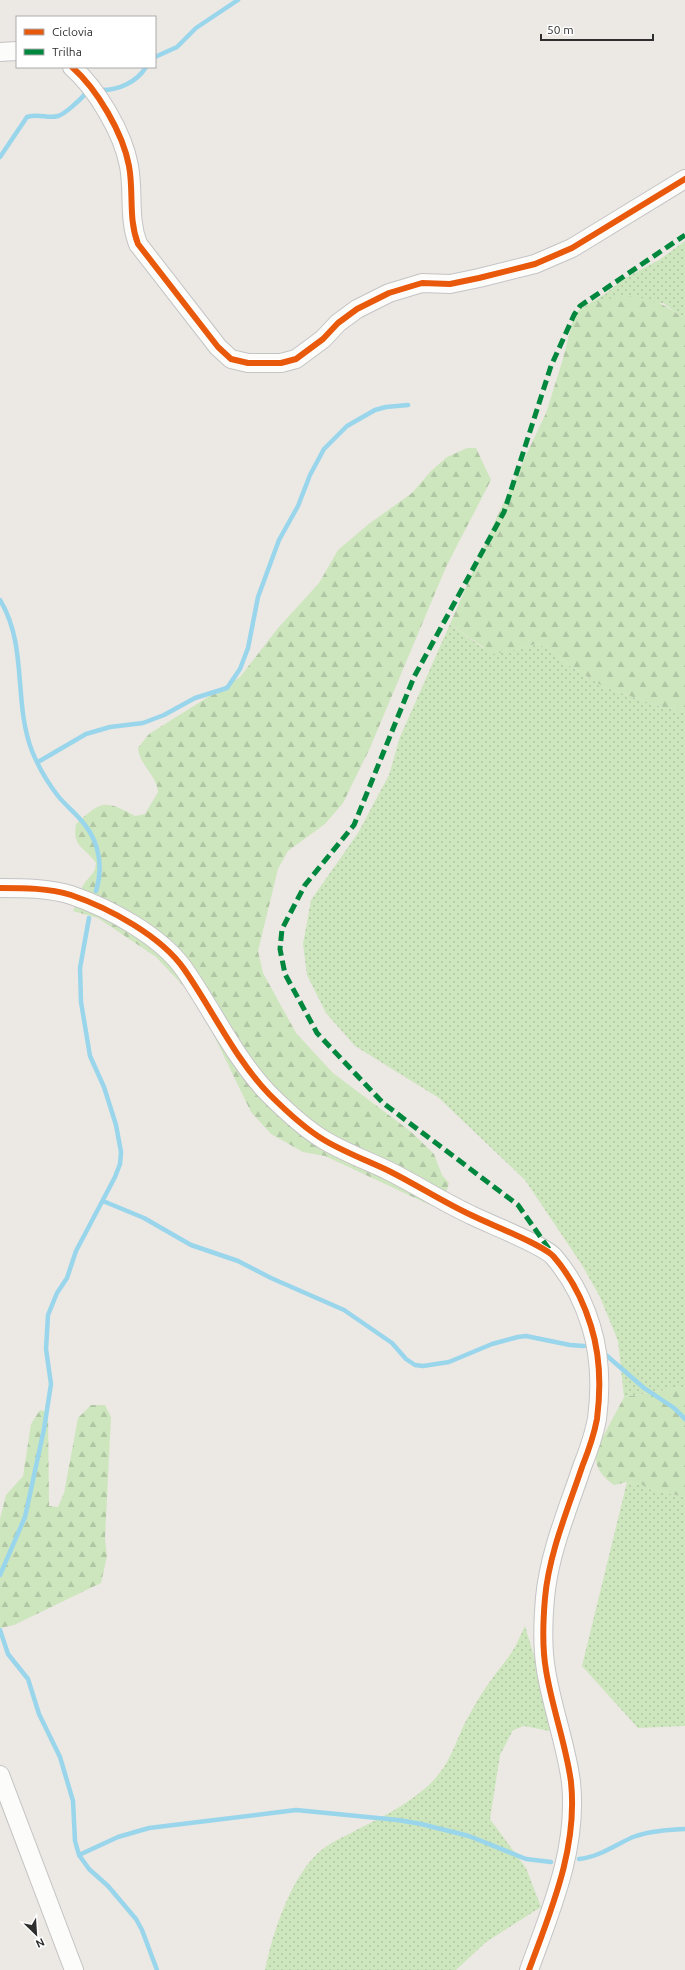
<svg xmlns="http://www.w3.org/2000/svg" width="685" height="1970" font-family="Ubuntu,sans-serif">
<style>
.grass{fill:url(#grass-dots)}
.forest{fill:url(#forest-firs)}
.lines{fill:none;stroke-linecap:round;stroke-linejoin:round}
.stream{stroke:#99d6ec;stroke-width:4.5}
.minor-casing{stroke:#c5c4c5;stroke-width:20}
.minor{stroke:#fcfcfb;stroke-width:18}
.quiet{stroke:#00873e;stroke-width:5;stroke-dasharray:10 5;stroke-linecap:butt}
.cycleway-casing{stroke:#fff;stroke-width:8}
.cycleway{stroke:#e8590c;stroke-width:6}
</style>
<defs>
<pattern id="grass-dots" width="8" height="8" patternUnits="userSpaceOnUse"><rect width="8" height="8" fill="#cee6be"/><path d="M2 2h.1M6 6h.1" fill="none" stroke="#b1c6a4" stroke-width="1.8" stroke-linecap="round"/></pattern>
<pattern id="forest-firs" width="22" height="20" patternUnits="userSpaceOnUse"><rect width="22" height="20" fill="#cee6be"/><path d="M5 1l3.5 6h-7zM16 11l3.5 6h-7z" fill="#b1c6a4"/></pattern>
</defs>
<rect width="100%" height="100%" fill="#ece8e4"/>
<path class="grass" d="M685,241V319L663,303L580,309L605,294L625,278L659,260Z
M450,624L483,648L516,650L535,644L549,648L567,664L604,687L659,706L685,712V1387L624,1397L618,1341L600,1297L582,1265L525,1180L439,1098L355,1046L326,1013L307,975L303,944L311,900L358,833L389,775L400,737Z
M627,1482L641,1484L649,1489L685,1497V1726L638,1728L582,1666Z
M525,1626L553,1719L550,1731L524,1726L513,1730L500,1755L490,1819L526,1868L541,1907L486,1942L456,1970H265C273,1931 294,1865 330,1844C364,1825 403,1810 431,1783C454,1760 456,1736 472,1710C483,1690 496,1673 510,1655C516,1647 520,1636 525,1626Z"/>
<path class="forest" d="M618,296C648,297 661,301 685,319V712L659,706L604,687L567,664L549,648L535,644L516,650L493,654L450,624L495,521L546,413L562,362L574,316L580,309Z
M467,448H476L491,480L446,567L370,748L343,803L325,824L288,851L278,869L258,951L263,973L296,1033L333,1073L410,1131L434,1154L442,1175L449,1183L446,1193L436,1205H430L325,1156L303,1152L271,1134L251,1112L205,1017L193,996L156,957L98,918L73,911C76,902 79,892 84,884C89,876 96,873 96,863C84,846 72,848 76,824C101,801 104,799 135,816L145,814L158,792C157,775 139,765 138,748L149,734L240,677L278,628L319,583L338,550L370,523L412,493L431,471L447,457Z
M685,1387V1497L649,1489L641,1484L627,1482L614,1485C604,1478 594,1468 596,1454C597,1445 619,1408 624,1397Z
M91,1405H105L111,1417L105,1539L107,1556L101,1583L14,1625L0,1628V1519L6,1495L23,1476L31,1424L40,1410L48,1412L49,1506L58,1507L64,1493L78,1418Z"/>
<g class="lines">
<path class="stream" d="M155,57L177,47L196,28L238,0
M99,90C118,91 137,82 146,67
M0,157L27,117C39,113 48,119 58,116C65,114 81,99 85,94H89
M0,600C28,646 13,702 32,751C38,766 48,783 58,796C66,806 77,814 85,825C100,844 103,869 96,891
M38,762L86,734L110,727L143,723L164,715L195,698L227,688L240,669L248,648L258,597L279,540L298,506L310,475L324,449L347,426L375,410L386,407L408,405
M103,1201L144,1218L191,1245L238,1261L271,1278L344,1310L392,1343L406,1359L415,1365L423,1366L449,1362L492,1344L518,1337L526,1336L570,1345L584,1346
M606,1355L644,1388L674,1408L685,1419
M0,1575L25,1517L44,1429L51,1384L46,1349L48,1315L57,1293L67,1278L76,1251L115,1177L120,1164L121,1152L116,1125L104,1087L90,1056L81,1002L80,968L89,918
M0,1630L8,1654L28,1679L39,1714L60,1757L73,1801L75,1841L79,1855L89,1869L108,1886L136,1919L142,1930L157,1970
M79,1855L118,1837L149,1828L296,1810L398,1820L421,1824L469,1836L526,1859L551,1862
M579,1859C599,1857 615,1845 633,1837C649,1831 668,1830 685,1829"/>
<g class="minor-casing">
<path id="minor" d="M0,52L17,51
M72,67C97,89 123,133 129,166C134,193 128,218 138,244L218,347L231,359L248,363H281L296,359L323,339L338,323L357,309L389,293L422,283L450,284L479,278L535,264L572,248L685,179
M0,888C23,888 49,888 71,895C109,908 161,936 184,969C212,1009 235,1059 269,1094C285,1110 304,1128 324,1140C344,1152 368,1161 389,1171C417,1185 443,1202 471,1215C489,1224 544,1245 554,1257C572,1278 583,1300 591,1326C600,1355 601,1388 597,1419C594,1435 588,1452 582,1467C568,1509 549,1553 545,1598C543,1621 542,1647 546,1670C552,1708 566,1744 571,1782C578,1848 551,1910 529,1970
M0,1775L74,1970"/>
</g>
<use href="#minor" class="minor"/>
<path class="quiet" d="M549,1249L518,1205L383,1103L317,1033L285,974L280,949L282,929L305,885L354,825L414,677L504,512L551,366L574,315L580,306L685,235"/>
<g class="cycleway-casing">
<path id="cycleway" d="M72,67C97,89 123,133 129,166C134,193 128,218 138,244L218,347L231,359L248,363H281L296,359L323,339L338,323L357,309L389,293L422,283L450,284L479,278L535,264L572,248L685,179
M0,888C23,888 49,888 71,895C109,908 161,936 184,969C212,1009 235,1059 269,1094C285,1110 304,1128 324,1140C344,1152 368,1161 389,1171C417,1185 443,1202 471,1215C489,1224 544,1245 554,1257C572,1278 583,1300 591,1326C600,1355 601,1388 597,1419C594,1435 588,1452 582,1467C568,1509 549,1553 545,1598C543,1621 542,1647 546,1670C552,1708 566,1744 571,1782C578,1848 551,1910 529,1970"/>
</g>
<use href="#cycleway" class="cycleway"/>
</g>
<rect x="16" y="16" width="140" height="52" fill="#ffffff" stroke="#ababab"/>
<rect x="24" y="29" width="20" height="6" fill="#e8590c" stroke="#ababab"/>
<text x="52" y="36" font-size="12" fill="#2e2e2e">Ciclovia</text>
<rect x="24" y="49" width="20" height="6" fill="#00873e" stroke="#ababab"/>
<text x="52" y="56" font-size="12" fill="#2e2e2e">Trilha</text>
<g transform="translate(36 1934) rotate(155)" stroke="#ffffff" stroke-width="3" paint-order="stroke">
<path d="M0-3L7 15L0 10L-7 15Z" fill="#2e2e2e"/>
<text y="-6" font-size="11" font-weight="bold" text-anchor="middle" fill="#2e2e2e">N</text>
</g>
<path d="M541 34v6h112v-6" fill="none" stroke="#2e2e2e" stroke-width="2"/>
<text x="547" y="34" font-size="12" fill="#2e2e2e" stroke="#ffffff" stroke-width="3" paint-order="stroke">50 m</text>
</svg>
